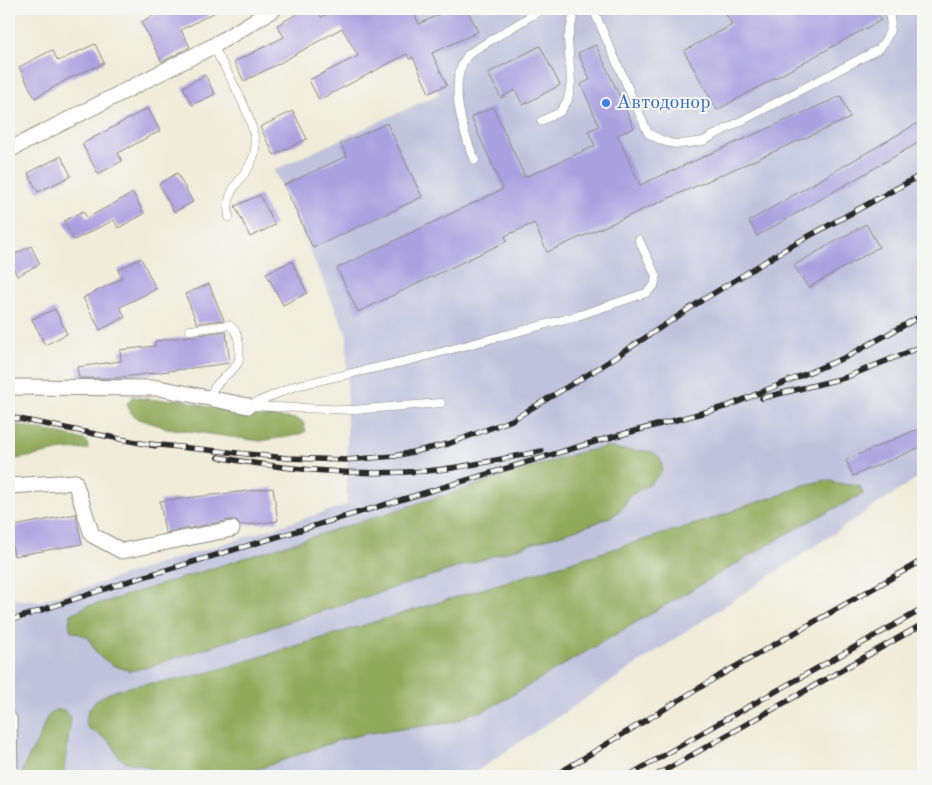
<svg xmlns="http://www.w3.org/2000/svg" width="932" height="785" font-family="'Old Standard TT',serif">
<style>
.industrial{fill:#c0c2dd}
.forest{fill:#90aa5c;stroke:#5e6a44}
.building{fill:#aba1e0}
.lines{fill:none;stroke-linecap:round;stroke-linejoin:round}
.lane-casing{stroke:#8d8c82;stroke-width:9}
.street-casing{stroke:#8d8c82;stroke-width:17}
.lane{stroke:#fff;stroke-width:8}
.street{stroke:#fff;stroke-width:15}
.rail-casing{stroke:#2b2b2b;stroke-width:5.5}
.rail{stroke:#f6f6f2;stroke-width:4;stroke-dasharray:11;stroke-linecap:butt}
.shop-dot{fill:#3f7fe0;stroke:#f6f6f2;stroke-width:2}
.labels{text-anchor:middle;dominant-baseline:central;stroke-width:4;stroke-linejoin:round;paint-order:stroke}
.shop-label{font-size:20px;fill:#366cbe;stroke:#f6f6f2;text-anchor:start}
</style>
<rect width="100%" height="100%" fill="#f6f6f2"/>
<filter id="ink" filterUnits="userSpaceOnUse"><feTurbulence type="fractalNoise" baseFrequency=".02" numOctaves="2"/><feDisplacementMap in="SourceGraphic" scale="10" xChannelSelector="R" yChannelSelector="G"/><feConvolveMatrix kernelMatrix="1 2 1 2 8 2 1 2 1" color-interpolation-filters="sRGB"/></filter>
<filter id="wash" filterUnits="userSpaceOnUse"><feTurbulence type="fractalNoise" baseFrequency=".0096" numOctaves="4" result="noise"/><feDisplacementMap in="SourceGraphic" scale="20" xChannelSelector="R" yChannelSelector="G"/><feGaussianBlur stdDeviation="1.12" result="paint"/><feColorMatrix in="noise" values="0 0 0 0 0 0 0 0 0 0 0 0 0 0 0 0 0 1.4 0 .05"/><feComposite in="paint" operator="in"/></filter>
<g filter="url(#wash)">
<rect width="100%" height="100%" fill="#efecd9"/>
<path class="industrial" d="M399,9H923V474L469,776H9V598L39,602L347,505V335L274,170L439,94Z"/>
<path class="forest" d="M132,397L156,400L182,399L207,407L235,410L251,415L296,419L303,422L306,431L298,435L260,441L167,428L139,419L131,413L127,404Z
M9,423C35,429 61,433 87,441L88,449L62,450L34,456L9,460Z
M607,447C613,448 618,450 623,450C640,452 663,445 662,471L651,483L628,497C623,514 611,516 596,523L148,667L130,671L112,665L97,654L88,637L71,631L69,623L71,614L87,606L105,602L581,452Z
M826,480L842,484L860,486L863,494L802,525L497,704L481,712L472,713L455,722L369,733L339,740L239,776H157C147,761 139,767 125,761C116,758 116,749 111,743C104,736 95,733 87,727C79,686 150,684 176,680C186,678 197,675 207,673L715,518L745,506L783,494L800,486Z
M55,710H64L71,717L64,770L65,776H22C25,760 31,754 38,740C45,727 42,719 55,710Z"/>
<g id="blocks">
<path class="building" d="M166,9H221L181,30L190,47L162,62L141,22Z
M306,9H316L321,17L336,9H412L419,24L451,9H467L478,32L432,53L447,85L429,93L413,57L409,59L407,54L319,100L309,80L358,56L342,28L280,63L244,81L234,62L284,37L277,25Z
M723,9H780L783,13L791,9H875L881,20L717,110L684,51L732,25Z
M95,44L104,63L68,79L35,98L19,67L52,50L58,61Z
M596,45L634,128L617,135L640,185L841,96L850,118L547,252L534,223L505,236L507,241L358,312L337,268L503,189L471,117L493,107L525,177L595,146L588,131L599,126L581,84L590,80L578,53Z
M540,46L560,85L523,105L515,90L501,98L488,73Z
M205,75L215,94L192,105L183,87Z
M148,108L160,131L118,153L122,161L98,174L82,144Z
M293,111L307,139L274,155L260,127Z
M923,120V140L757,236L749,221Z
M387,123L422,197L313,248L284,185L347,156L341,144Z
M61,156L71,176L38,192L28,173Z
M177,173L193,202L174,212L159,184Z
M133,193L144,214L118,228L114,220L74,240L64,221L83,211L87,218Z
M260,195L275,225L250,237L235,206Z
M866,224L879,247L808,288L794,265Z
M31,246L40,264L17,276L9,257Z
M141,258L156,289L120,307L125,317L100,330L83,298L122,278L118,270Z
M292,261L307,293L283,305L266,273Z
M209,284L224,320L197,323L185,294Z
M55,309L67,334L45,345L32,319Z
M226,331L230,363L115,378H79L77,367L121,361L120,350L155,346V341Z
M923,427V446L853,476L846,460Z
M273,488L278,521L247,525H240L235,520H230L165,533L160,501Z
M76,514L82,544L14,556L9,527Z"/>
</g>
</g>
<g filter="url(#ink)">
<use href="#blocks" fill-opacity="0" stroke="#8d8c82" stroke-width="1"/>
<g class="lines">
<g class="lane-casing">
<path id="lane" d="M593,9L648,133C671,147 678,145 703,141L879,49C889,36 895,25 887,9
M213,46C226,71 262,128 254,155C246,182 224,184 229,217
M541,121L560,112L568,100L571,82L568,39L575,9
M475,160C463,133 447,83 467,56C471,51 480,47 486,43C505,32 524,20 542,9
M190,330L229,325C237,331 238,336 239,345C241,368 236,365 221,380C215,385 211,393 207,399
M248,406L295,386L415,359L577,316L646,293L654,286L656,276L639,240
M250,406L352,410L441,403"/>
</g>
<g class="street-casing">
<path id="street" d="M9,150L213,46L274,9
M9,387L159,388L248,406
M9,486L75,482L92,535L122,551L232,529
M9,719L10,776"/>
</g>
<use href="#lane" class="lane"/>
<use href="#street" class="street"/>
<g class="rail-casing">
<path id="rail" d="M762,398L844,378L923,346
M9,417L156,446
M150,444L287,458L345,460L395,456L448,444L512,420L602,366L701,301L789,247L923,174
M218,457C286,470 356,476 426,471C465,468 504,458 542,451
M9,621L126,582L601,440L728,406L846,357L923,315
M554,776L719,676L923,560
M628,776L721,722L923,609
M655,776L923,624"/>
</g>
<use href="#rail" class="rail"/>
</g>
</g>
<circle class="shop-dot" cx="606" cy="103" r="5"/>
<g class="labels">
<g class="shop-label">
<text x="616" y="103">Автодонор</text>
</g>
</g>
<rect width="932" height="785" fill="none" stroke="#f6f6f2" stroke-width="30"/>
</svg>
